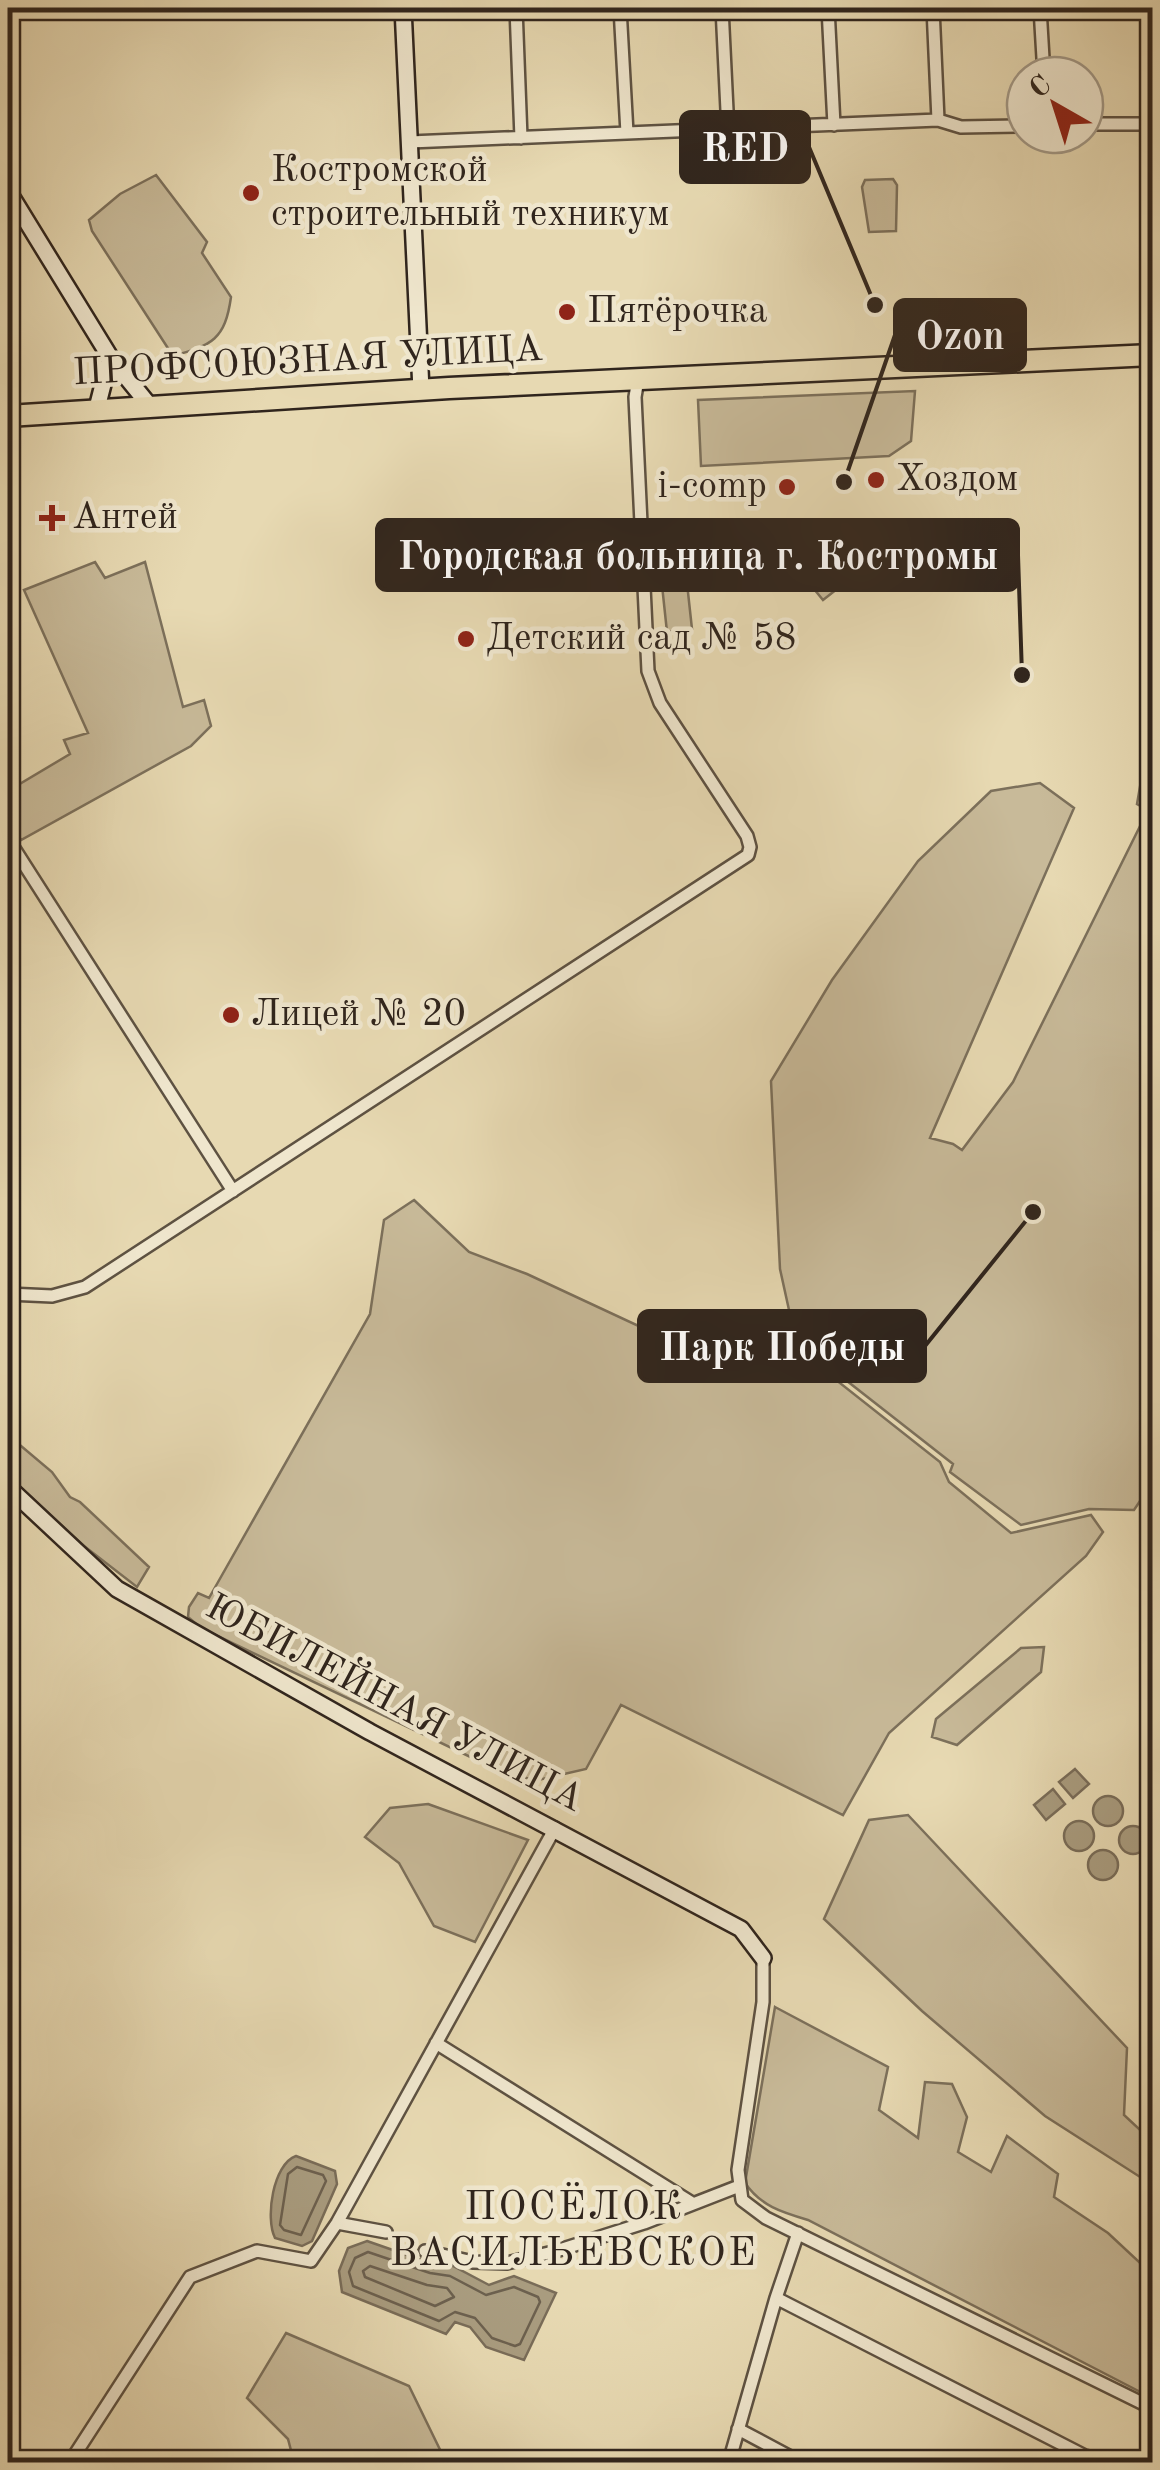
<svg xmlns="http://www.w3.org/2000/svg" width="1160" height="2470" font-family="'Old Standard TT',serif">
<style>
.green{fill:#c8ba99;stroke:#7c705b;stroke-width:2.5}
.water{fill:#a99c7f;stroke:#796c58;stroke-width:2.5}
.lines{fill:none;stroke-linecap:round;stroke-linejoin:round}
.shore{stroke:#6c604e;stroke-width:2.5}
.street-casing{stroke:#5e5242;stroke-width:16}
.secondary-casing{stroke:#30251d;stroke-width:20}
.highway-casing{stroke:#30251d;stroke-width:25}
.street{stroke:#efe6cd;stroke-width:11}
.secondary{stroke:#efe6cd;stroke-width:15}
.highway{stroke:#e7d9b2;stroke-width:20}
.poi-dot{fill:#8f2418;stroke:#efe6cd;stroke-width:4}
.labels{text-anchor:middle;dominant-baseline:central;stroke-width:9;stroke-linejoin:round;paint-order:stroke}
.poi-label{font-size:38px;fill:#30251d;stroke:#efe6cd;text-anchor:start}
.street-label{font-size:38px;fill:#30251d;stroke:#efe6cd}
.neighbourhood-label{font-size:40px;letter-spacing:2.5px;fill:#30251d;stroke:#efe6cd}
.leader{fill:none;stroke:#30251d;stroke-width:4}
.callout-dot{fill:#30251d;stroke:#efe6cd;stroke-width:4}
.callout{fill:#30251d;stroke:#30251d;stroke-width:4}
.callout-label{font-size:40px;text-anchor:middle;font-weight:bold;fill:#fff}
</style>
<rect width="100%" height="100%" fill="#e7d9b2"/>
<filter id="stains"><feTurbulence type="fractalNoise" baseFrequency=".002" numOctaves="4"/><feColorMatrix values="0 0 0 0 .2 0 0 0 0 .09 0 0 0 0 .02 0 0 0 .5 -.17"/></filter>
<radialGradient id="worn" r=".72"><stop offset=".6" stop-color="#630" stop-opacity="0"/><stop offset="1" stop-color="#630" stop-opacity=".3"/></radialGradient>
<path class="green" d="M156,175L207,242L202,253L231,297C225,340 212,345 173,356L92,231L89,220L120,194Z
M893,179L897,185L896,231L869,232L862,187L865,180Z
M915,391L911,441L889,456L701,466L698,400Z
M95,562L105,578L145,562L183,707L204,700L211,726L191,746L21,840L8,819V791L70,754L64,740L88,733L24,590Z
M841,566L851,578L823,600L796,567Z
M686,574L692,629L667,632L661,576Z
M1152,759V1483L1134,1510L1089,1509L1021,1525L950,1472L953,1464L833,1370L803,1338L791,1319L780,1269L771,1081L832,980L918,861L991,791L1040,783L1074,808L930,1138L953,1144L962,1150L1013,1082L1148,810L1137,804L1141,781Z
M414,1200L469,1252L527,1274L720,1364L802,1353L940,1462L949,1482L1011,1533L1091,1515L1103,1532L1086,1556L889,1733L843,1815L621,1705L586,1769L538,1780L508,1775L201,1628L188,1617L189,1607L198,1593L209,1598L370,1314L384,1220Z
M8,1435L52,1472L70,1497L80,1502L149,1567L137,1587L84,1546L8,1476Z
M1044,1647L1041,1672L957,1745L932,1737L936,1719L1021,1648Z
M428,1804L528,1840L475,1942L434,1926L399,1863L365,1837L390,1808Z
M908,1815L1127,2048L1124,2115L1152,2141V2190L1148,2182L1045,2116L922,2011L824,1919L869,1820Z
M775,2007L888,2067L879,2110L918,2138L925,2082L952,2084L967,2117L958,2152L991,2172L1007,2136L1058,2174L1054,2197L1108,2233L1152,2274V2398L808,2220C781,2212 761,2206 745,2183Z
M286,2333L409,2386L446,2462H397L388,2458L384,2462H294L288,2439L247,2398Z"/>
<path class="water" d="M1075,1769L1089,1784L1073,1798L1059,1782Z
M1053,1789L1065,1804L1046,1820L1034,1805Z
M1093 1811a15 15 0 1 1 30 0a15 15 0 1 1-30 0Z
M1064 1836a15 15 0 1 1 30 0a15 15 0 1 1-30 0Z
M1119 1840a14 14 0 1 1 28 0a14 14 0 1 1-28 0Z
M1088 1865a15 15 0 1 1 30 0a15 15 0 1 1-30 0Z
M296,2156L335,2171L337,2184L312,2241L302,2246L275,2238C265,2218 273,2164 296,2156Z
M367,2241L433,2264L453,2266L489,2285L514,2276L556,2293L524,2360L486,2347L470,2327L455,2322L446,2334L342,2292L339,2271L348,2248Z"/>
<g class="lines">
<path class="shore" d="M297,2167L323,2175L326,2181L301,2235L284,2230L280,2225L288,2174Z
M368,2252L430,2273L450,2276L486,2295L514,2287L538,2297L540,2302L520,2344L515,2346L492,2338L475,2318L455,2312L439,2321L353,2286L349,2272L355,2258Z
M370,2266L427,2285L447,2288L454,2297L435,2306L365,2277L363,2271Z"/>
<g class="street-casing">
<path id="street" d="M516,8L521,138
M620,8L627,133
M722,8L728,131
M828,8L834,125
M933,8L938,120
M1040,8L1044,75
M1085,124H1152
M410,142L938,120L961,127L1025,126
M8,839L233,1191
M8,1294L52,1296L85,1287L748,855L750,847L747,836L660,703L648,671L635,397L638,379
M763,1958V2002L738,2170L742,2200L766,2218L1152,2408
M436,2043L692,2203
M337,2223L386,2232
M425,2251L473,2262L507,2263L553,2252L644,2223L739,2186
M776,2298L1085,2456L1110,2462
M738,2429L800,2462
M74,2456L190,2277L257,2251L311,2261L337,2223L555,1828
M729,2462L776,2298L798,2233"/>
</g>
<g class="secondary-casing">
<path id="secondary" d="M403,8L421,390
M8,191L110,357L149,405
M97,408L110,357
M8,1487L117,1589L370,1732L741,1929L763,1958"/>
</g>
<g class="highway-casing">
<path id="highway" d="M8,416L449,388L1152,355"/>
</g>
<use href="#street" class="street"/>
<use href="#secondary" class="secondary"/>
<use href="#highway" class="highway"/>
</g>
<g class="poi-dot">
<circle cx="251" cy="193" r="10"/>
<circle cx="567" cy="312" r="10"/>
<circle cx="876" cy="480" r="10"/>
<circle cx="787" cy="487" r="10"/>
<path d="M47 503h10v10h10v10h-10v10h-10v-10h-10v-10h10z"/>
<circle cx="466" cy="639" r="10"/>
<circle cx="231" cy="1015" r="10"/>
</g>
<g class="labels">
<g class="poi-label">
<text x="271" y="171">Костромской<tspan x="271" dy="44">строительный техникум</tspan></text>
<text x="587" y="312">Пятёрочка</text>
<text x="896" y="480">Хоздом</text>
<text x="767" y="487" text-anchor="end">i-comp</text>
<text x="72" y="518">Антей</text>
<text x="486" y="639">Детский сад № 58</text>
<text x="251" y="1015">Лицей № 20</text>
</g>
<g class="street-label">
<text transform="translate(308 362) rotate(-3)">ПРОФСОЮЗНАЯ УЛИЦА</text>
<text transform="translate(394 1704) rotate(28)">ЮБИЛЕЙНАЯ УЛИЦА</text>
</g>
<g class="neighbourhood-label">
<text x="574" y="2209">ПОСЁЛОК<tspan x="574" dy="46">ВАСИЛЬЕВСКОЕ</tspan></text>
</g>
</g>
<path class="leader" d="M875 305L809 147M844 482L895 335M1022 675L1018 555M1033 1212L925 1346"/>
<g class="callout-dot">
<circle cx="875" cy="305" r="10"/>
<circle cx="844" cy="482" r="10"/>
<circle cx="1022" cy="675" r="10"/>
<circle cx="1033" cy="1212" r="10"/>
</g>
<g class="callout">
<rect x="681" y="112" width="128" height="70" rx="10"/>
<rect x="895" y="300" width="130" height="70" rx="10"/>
<rect x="377" y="520" width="641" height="70" rx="10"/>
<rect x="639" y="1311" width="286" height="70" rx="10"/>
</g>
<g class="callout-label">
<text x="745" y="161">RED</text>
<text x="960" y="349">Ozon</text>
<text x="698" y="569">Городская больница г. Костромы</text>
<text x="782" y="1360">Парк Победы</text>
</g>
<rect width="1160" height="2470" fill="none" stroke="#e7d9b2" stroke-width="40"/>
<rect x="10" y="10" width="1140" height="2450" fill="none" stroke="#30251d" stroke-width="5"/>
<rect x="20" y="20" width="1120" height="2430" fill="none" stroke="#30251d" stroke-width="2.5"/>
<g transform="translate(1055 105) rotate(321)"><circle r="48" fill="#efe6cd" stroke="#a39987" stroke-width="2.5"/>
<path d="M0-8L18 38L0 25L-18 38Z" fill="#8f2418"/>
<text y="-15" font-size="28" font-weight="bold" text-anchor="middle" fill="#30251d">С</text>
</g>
<rect width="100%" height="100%" filter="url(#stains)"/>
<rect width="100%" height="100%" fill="url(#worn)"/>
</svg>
